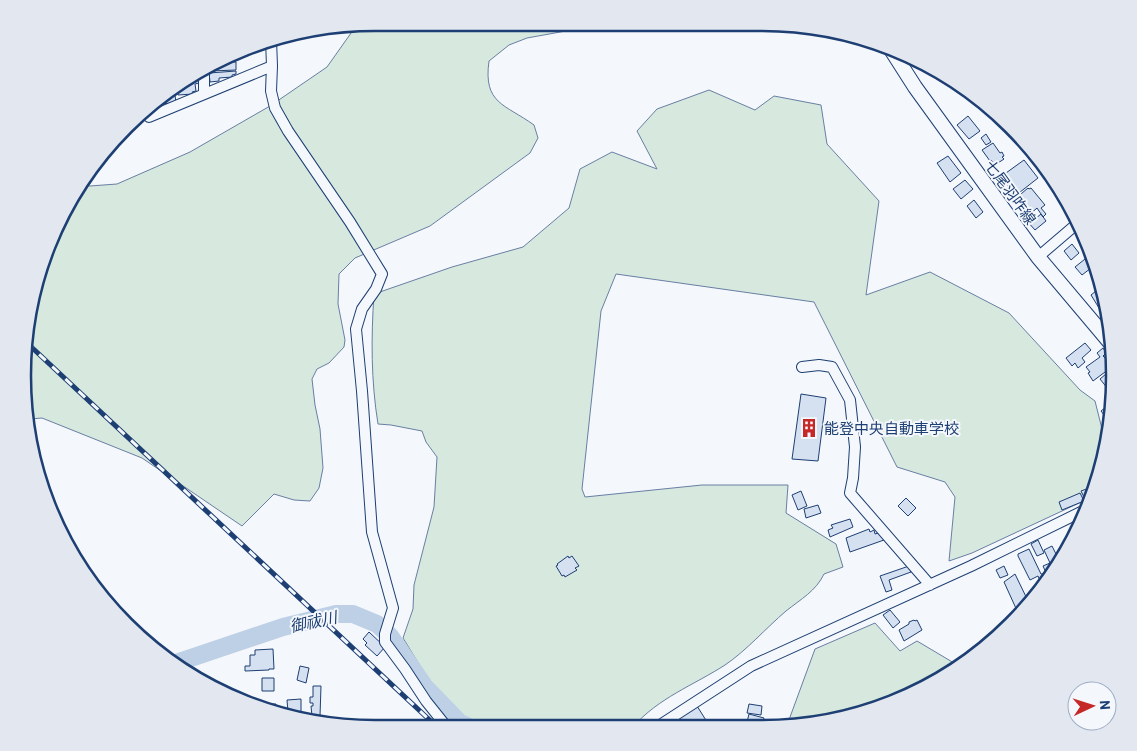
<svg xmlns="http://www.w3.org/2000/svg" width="1137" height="751" font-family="Barlow,'Noto Sans JP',sans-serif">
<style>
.green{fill:#d7e8df;stroke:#687fa3}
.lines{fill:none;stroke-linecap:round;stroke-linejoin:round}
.river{stroke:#bed0e5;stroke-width:18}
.building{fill:#d5e0f0;stroke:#1d3f73}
.minor-casing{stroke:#1d3f73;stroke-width:12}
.major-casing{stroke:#1d3f73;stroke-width:16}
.minor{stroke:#f4f7fb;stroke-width:10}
.major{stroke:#f4f7fb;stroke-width:14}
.rail-casing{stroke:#1d3f73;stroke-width:5}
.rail{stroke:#f4f7fb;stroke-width:3;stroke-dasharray:9;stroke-linecap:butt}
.labels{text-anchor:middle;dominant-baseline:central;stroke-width:4;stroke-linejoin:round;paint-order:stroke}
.street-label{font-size:15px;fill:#1d3f73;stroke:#f4f7fb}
.poi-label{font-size:15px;fill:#1d3f73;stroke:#f4f7fb;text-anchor:start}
.water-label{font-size:16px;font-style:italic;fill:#1d3f73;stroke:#f4f7fb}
.rim{fill:none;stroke:#1d3f73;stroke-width:2.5}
</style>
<rect width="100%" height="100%" fill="#f4f7fb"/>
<path class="green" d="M376,23L613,24L599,25L527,38L509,45L489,61C483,104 505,104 534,125L538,138L530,153L430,226L355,258L339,274L338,304L345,340L344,347L329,363L317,369L312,379L315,405L320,429L323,468L319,488L310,501L294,500L274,494L242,526L142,458L42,418L30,419L23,352L49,241L82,185L90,186L117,184L190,152L270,106L327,67L356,26Z
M709,90L755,110L774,96L821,105L827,144L879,201L866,295L930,272L1009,313L1080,390L1095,401L1106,445L1096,489L1092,497L972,553L949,561L955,497L945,482L897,467L814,302L616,274L601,311L582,489L585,497L702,485H788L786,513L836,544L843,567L824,574C816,591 801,599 786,611C766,628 746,651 725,665C694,685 658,698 633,727L480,726L461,717L435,690L403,638L413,609L414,585L434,507L437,457L426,442L422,431L391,425L378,424C371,381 371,338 374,294L452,267L523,247L569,208L580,169L612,152L657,169L637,131L657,109Z
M875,623L900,651L917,641L954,663L966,662L917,692L853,717L786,728L815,649Z"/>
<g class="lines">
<path class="river" d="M176,663L283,627L336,614H353L377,624L390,636L425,687L460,723L467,726"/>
</g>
<path class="building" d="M219,62H236V70L211,71V67Z
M236,71V74L232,75V77L219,78V81L210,82L209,73Z
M199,79V83L195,84L196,91L192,92L193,94L178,95V84L179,82L184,80Z
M174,87L176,103L155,104L162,98H165V96Z
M968,116L980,131L969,139L957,125Z
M986,134L991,142L986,145L981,138Z
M993,143L1000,153L1002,152L1004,156L1002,157L1004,159L995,165L991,160L990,161L982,150Z
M948,156L961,173L950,182L937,163Z
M1024,160L1038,178L1015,196L1006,183L1004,185L999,178Z
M965,180L973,189L961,199L953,189Z
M1028,188L1029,189L1031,188L1045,205L1041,208L1046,214L1043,217L1037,208L1028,216L1025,213L1024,214L1015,199Z
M974,200L983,212L976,218L967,206Z
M1041,214L1046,221L1035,230L1027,221L1033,216L1035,219Z
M1072,244L1079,253L1071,260L1064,251Z
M1085,259L1091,268L1082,275L1075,267Z
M1101,281L1106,302L1099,308L1091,295L1101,287L1098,283Z
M1085,343L1091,350L1082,358L1085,362L1078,368L1075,363L1072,366L1066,358Z
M1103,348L1106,353L1103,356L1113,366L1093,381L1088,373L1090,372L1086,367L1100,357L1097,353Z
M1113,368L1112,394L1100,379Z
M801,394L826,398L818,461L792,459Z
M1111,403L1112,404L1111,424L1101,411Z
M1089,488L1093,496L1092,498L1086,501L1081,491Z
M801,491L807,506L798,510L792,495Z
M1080,493L1084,501L1062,510L1059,502Z
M906,498L916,508L908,516L898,506Z
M818,505L821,513L806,518L804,509Z
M850,519L853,527L830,537L828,530L833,528L831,525Z
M869,529L870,532L874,530L875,534L881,532L884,540L850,552L846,538Z
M1038,540L1044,553L1037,556L1031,544Z
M1052,546L1060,562L1048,577L1043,566L1050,563L1044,550Z
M1029,549L1041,574H1043L1047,581L1042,585L1038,576L1030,580L1018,556V554Z
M568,556L569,558L572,556L579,566L575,568L577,570L565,577L564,575L562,576L556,566L558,565L557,564Z
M909,566L911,572L889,580L892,590L886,592L880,576Z
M1004,566L1008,575L1000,578L996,570Z
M1015,574L1030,605L1019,615L1004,582Z
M890,610L900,622L893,628L883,615Z
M914,620L915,621L917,620L922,630L904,641L899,630L909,624V622Z
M369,632L385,647L377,656L365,645L367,643L363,639Z
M273,649L274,669H269V670L245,671V666H250V655H255V650Z
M300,666L309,668L306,683L297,680Z
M262,678H274V691H262Z
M313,686H321L320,716H312L311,706H313V703H310V697H313Z
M301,699V717L286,712H288L287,700Z
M263,704H276V709L263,705Z
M749,704L762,706L761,715L747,713Z
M697,706L709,725L705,727H669L668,725Z
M749,714L764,718L762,728H744L745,722H747Z"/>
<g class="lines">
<g class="minor-casing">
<path id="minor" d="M271,40L272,66L271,91L275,108L288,131L350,222L382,274L376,289L362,309L356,329L362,391L372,532L393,608L385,634V642L405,669L426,701L446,726
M204,70V94
M149,110V117L272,66
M1038,257L1079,222
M802,367L819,365L832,367L850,400L855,447L853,478L850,493L930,585
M657,727L751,666L971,566L1087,509"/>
</g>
<g class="major-casing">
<path id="major" d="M892,51L915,87L1038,257L1113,346"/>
</g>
<use href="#minor" class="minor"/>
<use href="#major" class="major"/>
<g class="rail-casing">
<path id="rail" d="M26,342L436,726"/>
</g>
<use href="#rail" class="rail"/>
</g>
<defs>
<g id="building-bare" transform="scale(1.5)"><path d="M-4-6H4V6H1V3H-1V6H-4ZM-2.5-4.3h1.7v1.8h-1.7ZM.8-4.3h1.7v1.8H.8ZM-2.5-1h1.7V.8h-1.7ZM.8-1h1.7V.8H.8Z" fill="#c62828" stroke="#f4f7fb" stroke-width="2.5" paint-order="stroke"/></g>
</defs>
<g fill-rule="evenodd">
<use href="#building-bare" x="809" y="428"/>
</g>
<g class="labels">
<g class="street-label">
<text transform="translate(1011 192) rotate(54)">七尾羽咋線</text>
</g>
<g class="poi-label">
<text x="824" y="428">能登中央自動車学校</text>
</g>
<g class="water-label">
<text transform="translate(313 621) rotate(-12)">御祓川</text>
</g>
</g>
<path d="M0 0H1137V751H0ZM375 31H762A344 344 0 0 1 1106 375V376A344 344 0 0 1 762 720H375A344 344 0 0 1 31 376V375A344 344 0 0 1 375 31Z" fill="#e3e8f0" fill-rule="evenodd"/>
<path class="rim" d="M375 31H762A344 344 0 0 1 1106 375V376A344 344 0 0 1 762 720H375A344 344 0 0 1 31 376V375A344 344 0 0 1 375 31Z"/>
<g transform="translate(1092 706) rotate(86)"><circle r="24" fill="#f4f7fb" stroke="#9eadc5"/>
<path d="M0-4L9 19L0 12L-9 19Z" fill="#c62828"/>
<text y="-8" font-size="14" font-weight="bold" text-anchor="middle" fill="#1d3f73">N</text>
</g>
</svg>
